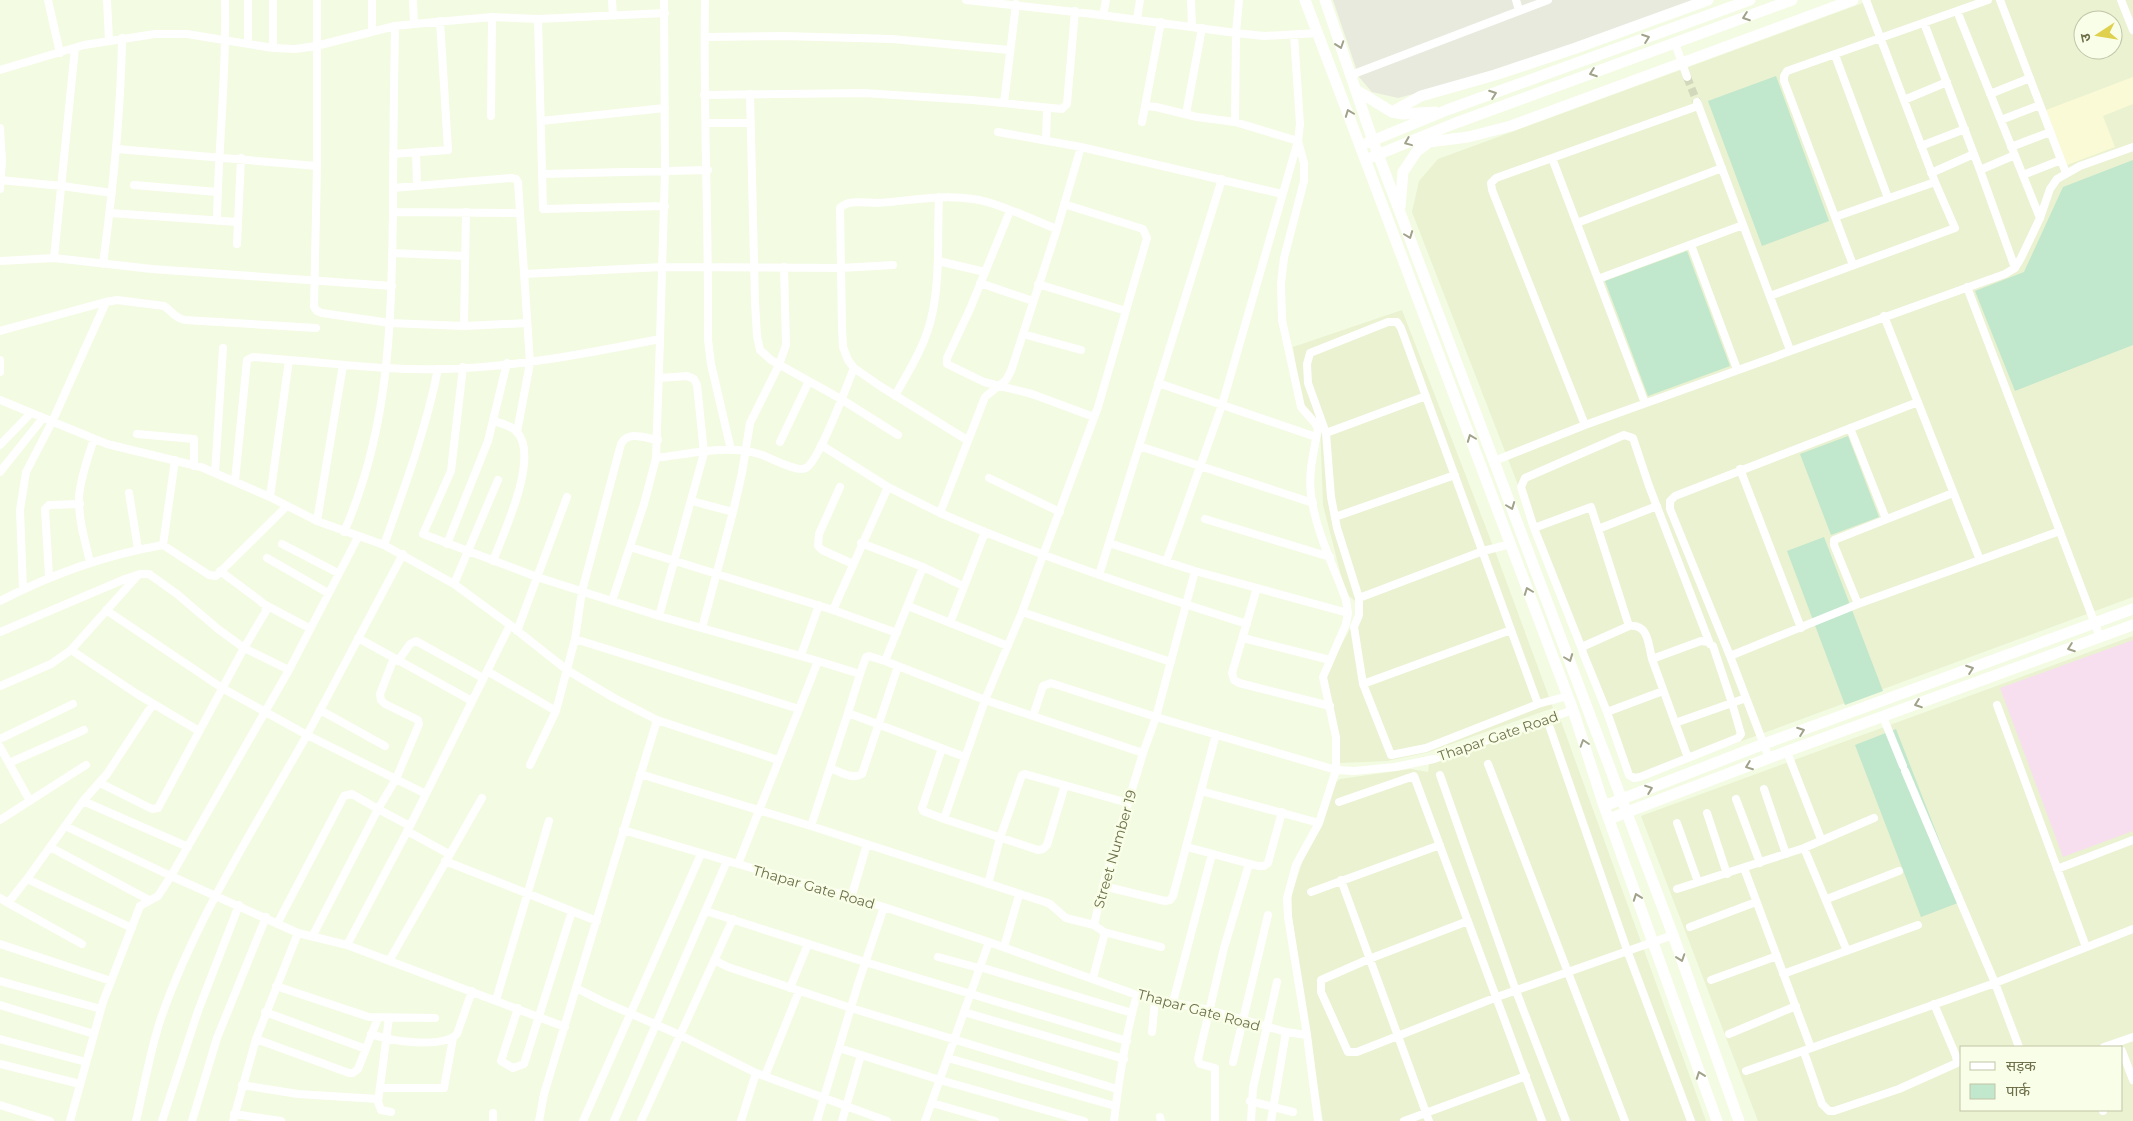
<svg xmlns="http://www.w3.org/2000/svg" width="2133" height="1121" font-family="Montserrat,'Noto Sans Devanagari',sans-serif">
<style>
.residential{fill:#eaf2d1;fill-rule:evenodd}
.commercial{fill:#fbfad6}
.industrial{fill:#e8eadd}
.education{fill:#f7dfef}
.green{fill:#c1e7cc}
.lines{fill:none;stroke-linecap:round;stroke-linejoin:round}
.street-tunnel{stroke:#d2d8bc;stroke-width:8;stroke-dasharray:8 4;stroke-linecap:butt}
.street{stroke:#fff;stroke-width:8}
.secondary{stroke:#fff;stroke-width:11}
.oneway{stroke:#a1a289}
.labels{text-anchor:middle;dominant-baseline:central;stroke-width:5;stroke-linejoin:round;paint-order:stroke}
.street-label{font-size:14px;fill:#6f704a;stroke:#f8fee7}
</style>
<rect width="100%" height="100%" fill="#f3fbe2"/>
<path class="residential" d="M1871,0H2133V597L1633,781L1412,212L1419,181L1438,159ZM2083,20H2113V50H2083Z
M1402,310L1498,559L1553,708L1429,752L1387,761L1339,763L1325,682L1329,666L1348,633L1357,611L1355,601L1348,595L1344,587L1323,505L1320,422L1302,404L1293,347Z
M2133,636V1121H1758L1641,816ZM1962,1047H2122V1110H1962Z
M1552,713H1558L1706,1121H1323L1292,917V894L1304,857L1321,828L1334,784L1340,779L1411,769L1428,772L1430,757Z"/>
<path class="commercial" d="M2133,77V104L2103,116L2115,147L2067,165L2046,110Z"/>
<path class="industrial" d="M1333,0H1704L1551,58L1398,98L1372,92L1359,77Z"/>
<path class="education" d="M2133,640V831L2063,857L2000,688Z"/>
<path class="green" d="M1776,76L1829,221L1762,246L1708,101Z
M2133,160V345L2015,391L1975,291L2024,272L2063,187Z
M1687,251L1730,366L1648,396L1605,281Z
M1848,436L1879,517L1831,535L1800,454Z
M1824,537L1883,691L1845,705L1787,551Z
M1896,729L1963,901L1921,917L1855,745Z"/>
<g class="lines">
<path class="street-tunnel" d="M1687,77L1697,102"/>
<path class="street" d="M48,0L60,53
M107,0L109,41
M273,0V48
M317,0V166L314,307L317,311L322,313L390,323L464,326
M413,0L414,24
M612,0L613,16
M705,0C703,113 709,227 708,340L711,364L731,450
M966,0L1093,14L1236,33L1264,36L1318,33
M1191,0L1192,26
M1516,0L1519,10
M2000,0L2066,173
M2121,0L2133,30
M1957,11L2040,218
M1103,15L1106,0
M538,19L543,209L665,206
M1137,19L1140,0
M1924,23L1980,170L2015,268
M372,31V0
M705,37L783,36L892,39L1009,50
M1675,43L1687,77
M248,44V0
M1835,55L1888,198
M0,70L84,45L155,34H187L273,48L295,49L316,46L395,26L414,24L492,17L538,19L665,13
M1351,75L1548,0
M750,94L755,302L757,336L760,350L771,360L841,399L898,435
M1990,94L2030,78
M704,95L864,93L972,100L1062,109L1067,104L1075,11
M1904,100L1947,82
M1697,102L1790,350
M1004,103L1016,4
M1145,106L1156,107L1197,117L1235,122L1298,141L1304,163V181L1284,258L1281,283L1282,320L1301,407L1315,423L1318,429C1314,450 1308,474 1311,494C1315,530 1334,567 1346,600L1348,613L1346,624L1323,677L1336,737V770L1319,823L1296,865L1287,898L1288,917L1307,1035L1318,1121
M1186,114L1202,28
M491,116L492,17
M2001,120L2040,105
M541,121L665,108
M1142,122L1161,22
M1235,122L1236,33L1239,0
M706,123H750
M0,128L2,161L0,189
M998,132L1081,147L1282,194
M1046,141L1047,108
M1921,146L1965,129
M1081,147L1057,229L1011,371L1006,380L985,397L940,513C1039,556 1143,591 1247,624
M2011,147L2050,132
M117,149L317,166
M416,152L417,186
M393,154L448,150L440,21
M1552,158L1645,403
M1980,170L2015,155
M1931,173L1974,154
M543,174L708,170
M2023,175L2061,160
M0,180L62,186L112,193
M134,185L218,192
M393,188L511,178L516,179L518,182L530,363L517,432
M1064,204L1143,229L1147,238L1098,407L1022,612L1171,662
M1010,211L970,309L947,358V364L984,382L1032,394L1094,417
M393,212L520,213
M466,212L464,326L527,323
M110,213L238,222
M1835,217L1935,182
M217,221C218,147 227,74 225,0
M1577,223L1722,168
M237,244L241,158
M1691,245L1737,369
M392,253L465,256
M54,258L75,48
M0,261L54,258L152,269L392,286
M938,261L985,272
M103,264C113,189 121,114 122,38
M1853,265L1784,81V76L1787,71L1988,0
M525,274L662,267L841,268L893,265
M1598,279L1743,225
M980,283L1033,301
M1038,284L1126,311
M1967,287L2100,637
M1770,296L1955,228L1935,182L1866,0
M1884,316L1980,560
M0,331L109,301
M1023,334L1081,350
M0,360V372
M463,367L451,471L423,534L537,577L659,616L818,661L738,864
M659,378L687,376L694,379L697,385L704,453L659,616
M1158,383L1316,437
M895,396C908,372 923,349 930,323C941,283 937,239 939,197
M0,400L107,444L201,467L270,497L317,521L384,545L454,584L510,625L567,670L614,698L657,720L544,1094L539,1121
M1585,425L1492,190L1491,183L1496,178L1698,106
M1850,428L1886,519
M1326,433L1426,396
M137,434L194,439V466
M967,440L880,386L854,368L848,360L843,347L842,327L840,208C848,199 865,203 877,203C909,201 941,194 973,199C997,202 1033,220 1057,229
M780,442L809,381
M0,445L31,413
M821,445L888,487L940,513
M1139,446L1313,503
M656,458C689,454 728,444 759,454C770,457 797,473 806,468C819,461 847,385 854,368
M1494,461L1585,425L2005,274L2015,268L2021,258L2040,218L2050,189L2057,179L2080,166L2133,147
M1740,469L1801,628
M0,472L43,418
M215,473L223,348
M989,478L1060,512
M235,481L247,360L253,357L289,360
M840,487L819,534L818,546L822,550L853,564
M129,493L138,549
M270,497L289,360C341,364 393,371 445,369C518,367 589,353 660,339L665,171L664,0
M692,501L733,512
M1335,517L1455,475
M1205,519L1330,557
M317,521L343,365
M1534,528L1591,507L1629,626
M1598,529L1657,506
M344,532C390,427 391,325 393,212C393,150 394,88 395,26
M861,543L923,567L963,586
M1109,543L1195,571L1348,613
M282,544L338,573
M447,544L488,441L507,363
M163,545L209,575L216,576L287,506
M384,545C405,486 426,429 438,369
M630,547L833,610L897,633
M403,554L307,735L426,794
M267,558L328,593
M493,561C503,534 540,457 517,432C512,426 501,423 493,421
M90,562C85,541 78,518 79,496C81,476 88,457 94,439
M1166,562L1222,405L1298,141L1300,124L1294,35
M923,567L885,661L985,700L1143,753
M1099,575L1222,179
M49,576L45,509L49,505L80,504
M454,584L498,480
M1257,588L1232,673L1234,680L1239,683L1330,706
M23,589L20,510L26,472L52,422L106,302L117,300L164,306C172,311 174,318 185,320L316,328
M1359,598L1483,551L1511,544
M0,601C52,574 105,555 163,545L175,460
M612,601L644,504L656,458L660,339
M262,603L309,628
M1858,604L1834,545V540L1953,493
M908,606L1008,646
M106,610L222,688L307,735C256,825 195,920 161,1018C150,1051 144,1087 136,1121
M833,610L888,487
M1022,612L985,700L944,819L1038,850L1043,849L1047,845L1065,785
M950,623L985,532
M702,628L733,512L742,473L750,423L779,365L786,345L784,267
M517,631L567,497
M0,632L125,579L140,574H149L177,594L218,629L244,648L289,670
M358,638L472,701
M1243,638L1330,660
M575,639L799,709
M1582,649L1534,528L1521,487L1525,478L1624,435L1633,438L1649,486L1710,644
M71,650L138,575
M801,655L819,605
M1730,656L1858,604L2060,531
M1652,659L1688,758
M398,661L410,644L416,641L483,678
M818,661L860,674L866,657L869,656L885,661
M487,671L556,711
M1363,684L1511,630
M0,686L51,664L71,650L137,694L199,731
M1538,704L1401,328L1397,322H1388L1310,353L1307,364L1308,383L1326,433L1331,497L1337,528L1359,598V615L1354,627L1363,684L1391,755L1426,748L1538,704L1568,696
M1997,705L2086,947
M320,710L385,746
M1607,712L1663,691
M848,713L860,674
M1033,716L1043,686L1051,683L1156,717L1336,770L1354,771L1395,767L1434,759L1573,710
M1883,717L1903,766
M657,720L778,760
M1675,723L1732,703L1741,734L1738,738L1640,777L1634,778L1629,775L1607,712L1583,653L1582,649L1584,646L1629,626C1649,624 1648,644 1652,659L1701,641L1708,642L1713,646L1732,703L1746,698
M1550,728L1627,950L1691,1121
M0,739L73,704
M0,747L30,801
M942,748L922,808L923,811L944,819
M1787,752L1821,839
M1769,758L1730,656L1670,509V501L1675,496L1918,402
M9,763L84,730
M1488,764L1625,1121
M530,765L556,711L575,639L582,591L621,444C628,430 645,438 658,440
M832,769C841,772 853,780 862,774L898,666
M1905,771L1995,983L2019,1047
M640,774L811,826L1045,902L1050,904L1066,918L1094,925
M1440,775L1516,991L1566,1121
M100,783L152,809L158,808L244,648L266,611L265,605L259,600L220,571
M1764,789L1786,854
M1201,791L1319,823
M1736,799L1760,863
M83,801L188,847
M1339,802L1414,776L1542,1121
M1707,813L1727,874
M0,820L86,765
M1677,823L1698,882
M65,826L171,876L289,670L358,537
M410,826L510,625
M811,826L848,713L965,757
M623,830L884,907L989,942L1137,995L1209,1010L1286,1032L1307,1035
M407,831L449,854
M50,847L149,900
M1187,847L1258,866H1264L1268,863L1282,812
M1804,848L1847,951
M445,861L597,921
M1744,868L1811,1048
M2057,869L2133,840
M27,879L132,928
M1341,880L1429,1121
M988,884L1000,838L1022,775L1025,774L1128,803
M1103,886L1165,901L1170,900L1173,896L1216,734
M1677,889L1804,848L1874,818
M1311,892L1440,845
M0,898L8,903L27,879L83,801L107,774L153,704
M851,898L867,844
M1827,899L1899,871
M8,903L82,944
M706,911L865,962L1127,1041
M1468,921L1369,959L1321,980V992L1348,1052H1357L1497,997L1673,935
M277,924L344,796L352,794L378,809L396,779L419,724L418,720L385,704L381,700L380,694L394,658
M1690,927L1756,902
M1104,932L1161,947
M298,933L347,945L565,1027
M313,935L378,809L410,826L347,945
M0,944L111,981
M1004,947L1019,895
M938,957L979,968
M714,960L728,967L851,1008L1117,1089
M389,961L482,798
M980,967L1132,1013
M1783,974L1918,925
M1093,978L1104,936V932L1094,925L1103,886L1143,753L1156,717L1195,571
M1711,980L1777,956
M0,981L101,1009
M276,986L369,1017L435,1018
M576,988L604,1002L680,1035L756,1073L887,1121
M790,988L808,944
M496,1000L549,821
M1173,1002L1212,854
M0,1005L94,1034
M518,1008L501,1061L513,1068L524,1064L572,911
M265,1012L366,1049
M964,1012L1124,1059
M389,1018L378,1102L381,1110L391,1112
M1152,1032L1155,1000
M371,1034C390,1041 442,1049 457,1034L472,991
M1729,1034L1796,1006
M0,1039L86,1062
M256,1039L349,1073H353L358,1069L378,1018
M2104,1047L2133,1037
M839,1048L940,1080L1084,1121
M2122,1051L2133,1080
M1804,1052L1822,1104L1829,1111H1834L1899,1089L1957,1063L1956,1056L1934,1004
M948,1058L1115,1106
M1233,1062L1268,915
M0,1064L80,1084
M1746,1071L1995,983L2133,929
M765,1076L799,991
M242,1085L298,1094L378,1099
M380,1088H444L453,1038
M1250,1101L1293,1112
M932,1103L995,1121
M0,1105L50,1121
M2103,1110V1111
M234,1114L281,1121
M1160,1117L1161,1121
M70,1121L103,1002L140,906L158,896L171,876L298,933L256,1039L233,1121
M162,1121L198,1011L239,905
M192,1121L217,1038L266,917
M493,1121V1113
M583,1121L701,854
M614,1121L727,861
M641,1121L733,919
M741,1121L756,1073
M817,1121L858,984L884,907
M842,1121L861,1055
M925,1121L989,942
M1114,1121C1119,1079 1125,1035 1137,995
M1215,1121V1068L1200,1064L1198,1059L1224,948L1249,864
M1251,1121L1253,1088L1277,982
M1271,1121L1286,1032
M1404,1121L1526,1076"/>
<path class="secondary" d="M1305,0L1573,710L1604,806L1717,1121
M1325,0L1373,141L1673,935L1739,1121
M1356,90L1392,112L1403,114L1435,112
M1392,112L1421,96L1495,75L1576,48L1708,0
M1429,142L1468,137L1511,126L1853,0
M1367,143L1447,110L1750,0
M1372,157L1453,124L1792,0
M1400,207L1403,172L1417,151L1436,137
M1604,806L1764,744L2133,609
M1609,819L1769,758L2133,625"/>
</g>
<defs><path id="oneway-chevron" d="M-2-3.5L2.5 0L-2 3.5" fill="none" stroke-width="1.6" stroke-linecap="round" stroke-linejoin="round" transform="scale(1.25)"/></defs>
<g class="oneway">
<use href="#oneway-chevron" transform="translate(1746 17) rotate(160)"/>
<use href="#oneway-chevron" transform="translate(1646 38) rotate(-20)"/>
<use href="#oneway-chevron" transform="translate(1340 45) rotate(71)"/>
<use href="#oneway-chevron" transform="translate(1593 73) rotate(160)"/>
<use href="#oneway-chevron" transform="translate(1493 94) rotate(-20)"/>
<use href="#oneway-chevron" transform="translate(1349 113) rotate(-111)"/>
<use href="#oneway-chevron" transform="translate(1408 142) rotate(158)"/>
<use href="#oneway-chevron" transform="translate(1409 235) rotate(69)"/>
<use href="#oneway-chevron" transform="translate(1471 438) rotate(-111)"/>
<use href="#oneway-chevron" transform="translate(1511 506) rotate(69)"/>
<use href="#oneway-chevron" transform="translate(1528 591) rotate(-111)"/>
<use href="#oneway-chevron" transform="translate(2071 648) rotate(160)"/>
<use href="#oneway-chevron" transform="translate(1569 658) rotate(69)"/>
<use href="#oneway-chevron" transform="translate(1970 669) rotate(-20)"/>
<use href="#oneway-chevron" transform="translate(1918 704) rotate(160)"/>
<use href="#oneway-chevron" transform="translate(1801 731) rotate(-20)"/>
<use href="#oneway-chevron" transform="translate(1584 743) rotate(-108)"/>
<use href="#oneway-chevron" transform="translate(1749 766) rotate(159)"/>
<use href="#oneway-chevron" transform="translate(1649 789) rotate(-21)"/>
<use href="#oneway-chevron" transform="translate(1637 897) rotate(-110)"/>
<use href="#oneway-chevron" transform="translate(1681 958) rotate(71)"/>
<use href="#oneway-chevron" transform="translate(1700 1075) rotate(-110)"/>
</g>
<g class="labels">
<g class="street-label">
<text transform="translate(1498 736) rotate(-19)">Thapar Gate Road</text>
<text transform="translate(1115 849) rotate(-74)">Street Number 19</text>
<text transform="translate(814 887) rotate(16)">Thapar Gate Road</text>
<text transform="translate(1199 1010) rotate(15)">Thapar Gate Road</text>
</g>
</g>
<rect x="1960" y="1046" width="162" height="65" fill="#f8fee7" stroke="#c1c5a8"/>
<rect x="1970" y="1062" width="25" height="8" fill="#ffffff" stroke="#c1c5a8"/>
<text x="2006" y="1071" font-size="15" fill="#6f704a">सड़क</text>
<rect x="1970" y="1084" width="25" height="15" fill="#c1e7cc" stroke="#c1c5a8"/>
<text x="2006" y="1096" font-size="15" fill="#6f704a">पार्क</text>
<g transform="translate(2098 35) rotate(258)"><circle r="24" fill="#f8fee7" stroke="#c1c5a8"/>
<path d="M0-4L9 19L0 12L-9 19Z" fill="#dfd04d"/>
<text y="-8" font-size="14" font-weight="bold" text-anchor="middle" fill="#6f704a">उ</text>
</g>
</svg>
